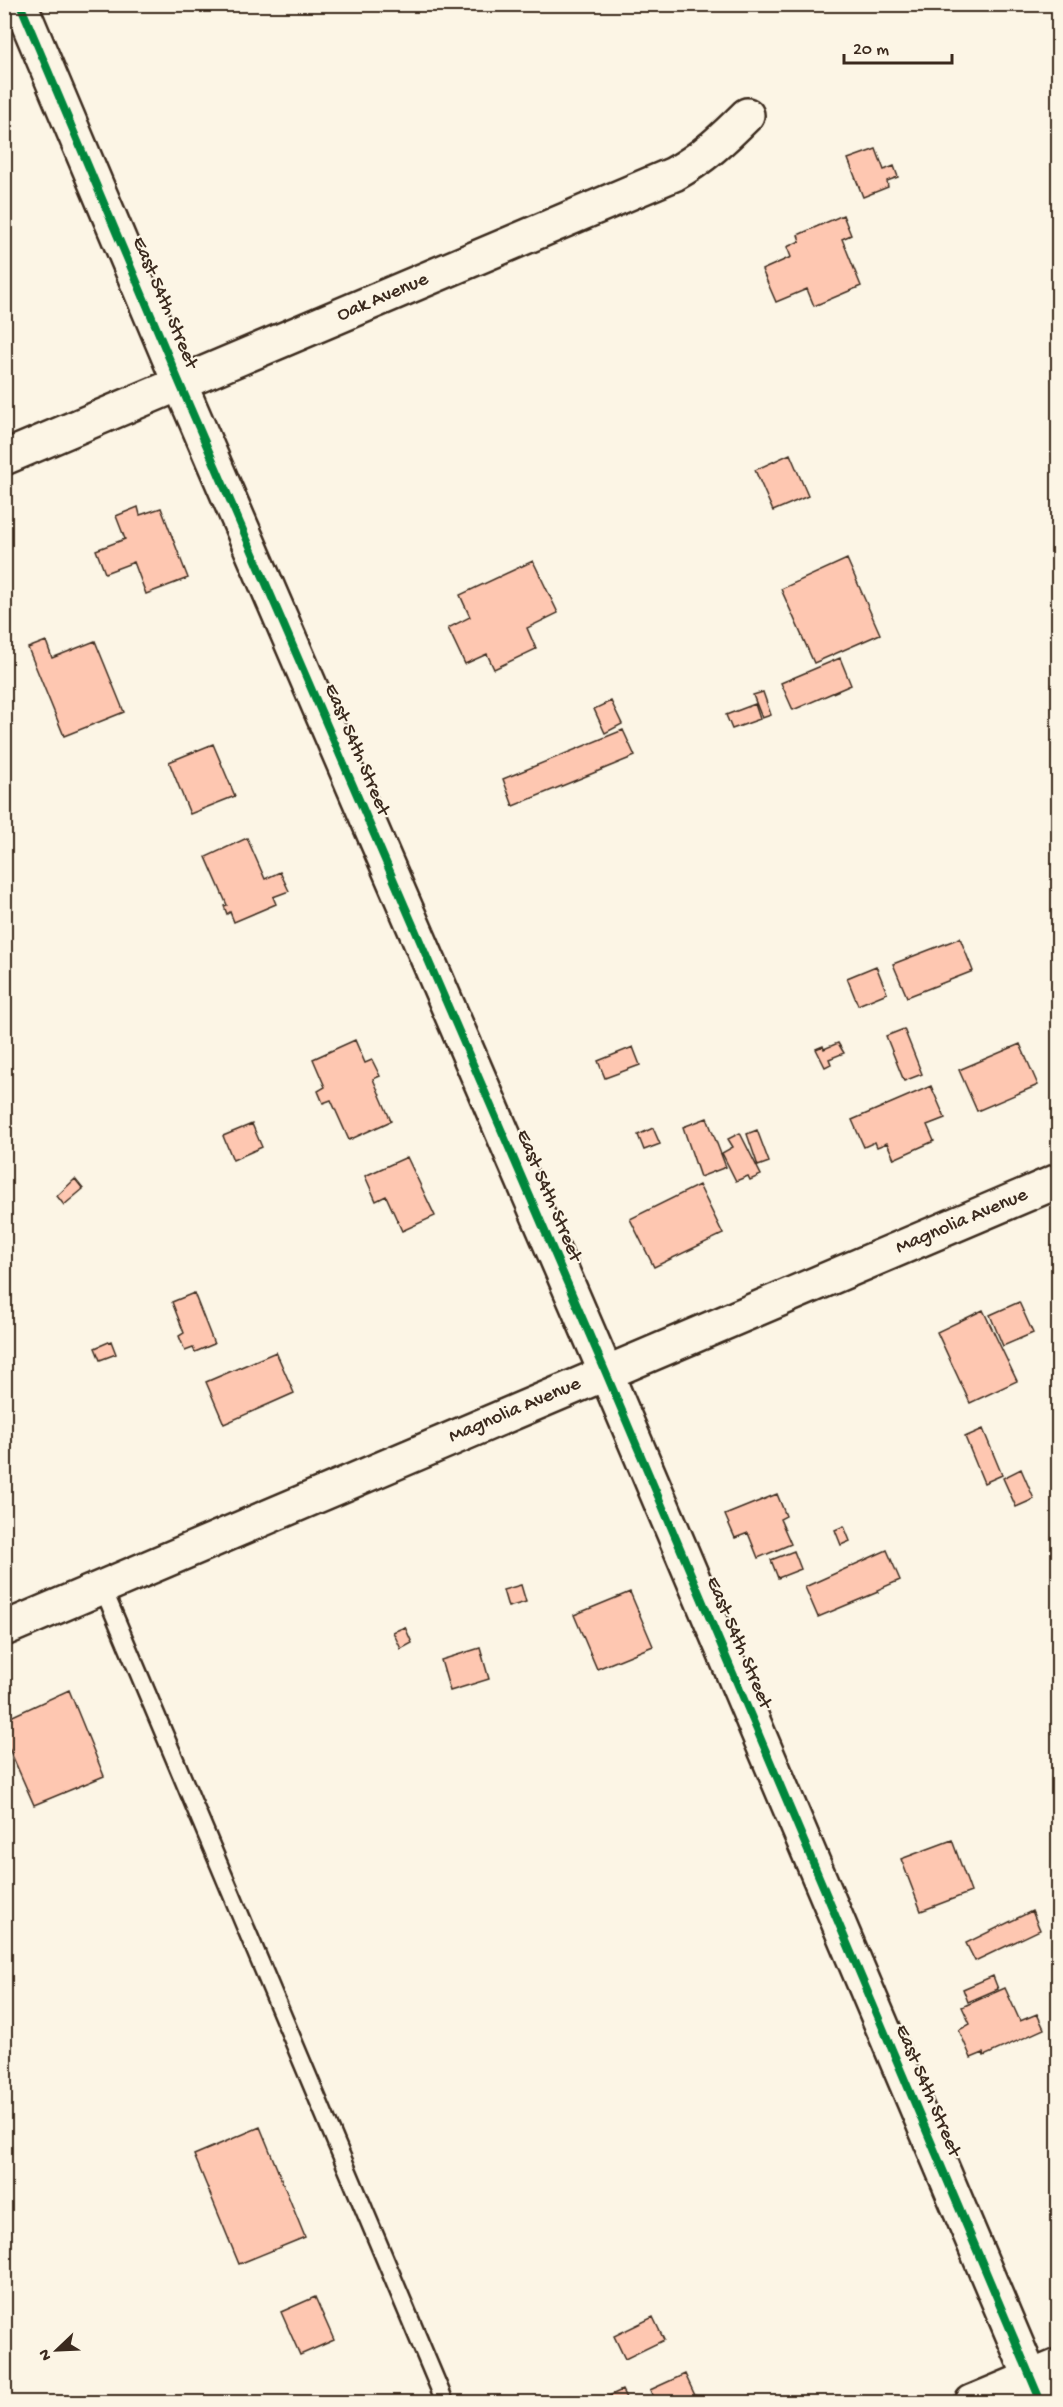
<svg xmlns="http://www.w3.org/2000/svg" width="1063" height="2407" font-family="'Gochi Hand',sans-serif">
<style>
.building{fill:#fec7b1;stroke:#3b2a1e;stroke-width:1.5}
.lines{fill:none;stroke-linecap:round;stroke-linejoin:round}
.lane-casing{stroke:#3b2a1e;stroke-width:21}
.street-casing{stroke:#3b2a1e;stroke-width:38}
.lane{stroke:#fcf5e5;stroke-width:16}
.street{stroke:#fcf5e5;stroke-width:33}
.cycleway-casing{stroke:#fcf5e5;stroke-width:11}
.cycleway{stroke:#00873e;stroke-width:8}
.labels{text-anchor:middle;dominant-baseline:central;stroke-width:4.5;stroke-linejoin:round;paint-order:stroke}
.street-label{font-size:20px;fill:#3b2a1e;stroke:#fcf5e5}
</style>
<rect width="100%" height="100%" fill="#fcf5e5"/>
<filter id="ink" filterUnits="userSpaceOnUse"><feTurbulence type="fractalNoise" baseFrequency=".0167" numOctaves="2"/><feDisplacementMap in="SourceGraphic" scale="12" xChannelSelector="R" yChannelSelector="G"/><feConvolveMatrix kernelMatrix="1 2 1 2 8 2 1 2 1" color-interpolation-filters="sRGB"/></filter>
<g filter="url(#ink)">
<path class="building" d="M876,149L884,170L894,166L898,177L887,181L888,187L863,197L848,159Z
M843,215L851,235L842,239L861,286L814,306L807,289L776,302L762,270L791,257L787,247L800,241L798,235Z
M790,454L808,496L773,511L755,470Z
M138,507L140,515L161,508L188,578L146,594L134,562L105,573L96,550L125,539L116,516Z
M847,559L880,634L814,663L781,589Z
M533,561L558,613L527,628L536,649L494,669L487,654L465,664L448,628L470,617L460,595Z
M46,641L52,658L95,641L124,712L64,736L28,648Z
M840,658L851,685L793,710L781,683Z
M763,692L771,715L762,718L753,695Z
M611,701L622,724L605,733L594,709Z
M755,704L760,719L732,729L726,715Z
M623,730L635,756L513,806L503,779Z
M213,744L235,796L190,814L169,762Z
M247,838L265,879L280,872L289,891L273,897L276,904L234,922L230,912L227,914L224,906L227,905L206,857Z
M960,938L973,971L907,997L893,964Z
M876,966L887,993L858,1005L847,978Z
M904,1029L922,1074L904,1081L886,1036Z
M355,1040L365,1063L372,1060L380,1076L373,1079L391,1121L349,1140L331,1100L323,1103L318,1091L325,1087L313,1059Z
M838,1043L844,1053L829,1059L831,1064L825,1067L816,1049L823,1046L824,1049Z
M1020,1044L1038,1085L977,1111L959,1070Z
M633,1047L640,1065L605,1078L598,1061Z
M931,1086L945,1118L927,1125L934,1141L894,1159L887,1143L877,1147L875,1142L864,1147L852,1120Z
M707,1118L726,1167L700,1177L683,1127Z
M252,1124L262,1147L233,1160L223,1136Z
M653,1128L660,1144L644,1150L638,1135Z
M757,1130L769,1162L758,1166L747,1134Z
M740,1133L761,1175L750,1180L748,1176L736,1181L722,1153L733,1147L728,1139Z
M407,1157L435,1216L402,1231L386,1196L376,1201L365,1176Z
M75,1179L83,1189L64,1205L57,1196Z
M699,1185L723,1234L654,1267L630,1219Z
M194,1293L214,1344L195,1352L193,1348L185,1351L179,1336L184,1333L172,1302Z
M1019,1302L1033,1333L1003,1346L990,1315Z
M983,1310L1017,1381L970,1403L937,1332Z
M111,1341L116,1354L100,1360L95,1348Z
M276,1352L294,1393L224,1424L206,1382Z
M983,1429L1002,1475L984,1483L965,1437Z
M1021,1469L1034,1499L1016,1507L1003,1478Z
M777,1494L786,1516L780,1519L791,1544L758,1558L748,1533L735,1538L725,1515Z
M844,1526L850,1541L841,1545L835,1530Z
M887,1550L900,1580L877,1590L878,1592L818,1617L805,1587Z
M794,1551L801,1569L778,1578L771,1560Z
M521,1585L526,1602L508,1607L503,1590Z
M630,1592L653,1646L597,1669L574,1615Z
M405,1627L412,1643L401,1649L393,1632Z
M480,1648L489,1679L450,1691L441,1660Z
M69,1690L104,1776L34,1805L4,1737V1720Z
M952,1840L971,1892L921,1911L901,1859Z
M1032,1911L1040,1930L975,1961L966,1943Z
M993,1976L998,1989L968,2002L963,1989Z
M1005,1988L1020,2021L1037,2014L1044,2029L984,2056L983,2053L971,2058L959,2030L970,2024L962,2007Z
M260,2127L305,2237L239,2264L194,2155Z
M315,2297L334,2340L300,2355L281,2312Z
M653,2317L664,2340L625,2359L614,2336Z
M685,2374L698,2402H655L650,2390Z
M622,2390L628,2402H596Z"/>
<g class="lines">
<g class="lane-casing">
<path id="lane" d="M102,1586L445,2402"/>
</g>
<g class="street-casing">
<path id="street" d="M20,4L180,384L606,1373L1041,2402
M4,458L674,174C703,158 724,138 747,115
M4,1629L1058,1181
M972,2402L1058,2366"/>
</g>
<use href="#lane" class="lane"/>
<use href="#street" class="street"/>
<g class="cycleway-casing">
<path id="cycleway" d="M20,4L180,384L606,1373L1041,2402"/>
</g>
<use href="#cycleway" class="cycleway"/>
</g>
</g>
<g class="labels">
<g class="street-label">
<text transform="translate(383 298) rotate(-23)">Oak Avenue</text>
<text transform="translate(164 303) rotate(67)">East 54th Street</text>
<text transform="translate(356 750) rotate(67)">East 54th Street</text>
<text transform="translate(548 1196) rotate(67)">East 54th Street</text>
<text transform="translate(962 1222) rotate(-23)">Magnolia Avenue</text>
<text transform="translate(515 1411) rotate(-23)">Magnolia Avenue</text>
<text transform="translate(738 1643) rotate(67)">East 54th Street</text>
<text transform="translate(927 2091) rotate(67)">East 54th Street</text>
</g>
</g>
<rect width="1063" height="2407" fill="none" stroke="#fcf5e5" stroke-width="24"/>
<rect x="12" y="12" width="1039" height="2383" fill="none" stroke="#3b2a1e" stroke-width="2" filter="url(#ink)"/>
<g transform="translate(57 2350) rotate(247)" stroke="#fcf5e5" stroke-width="4.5" paint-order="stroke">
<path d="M0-4.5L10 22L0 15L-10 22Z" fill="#3b2a1e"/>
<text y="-9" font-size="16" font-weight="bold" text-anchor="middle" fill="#3b2a1e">N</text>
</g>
<path d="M844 54v9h108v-9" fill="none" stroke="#3b2a1e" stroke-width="3"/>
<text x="853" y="54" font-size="18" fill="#3b2a1e" stroke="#fcf5e5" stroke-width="4.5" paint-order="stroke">20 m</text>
</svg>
